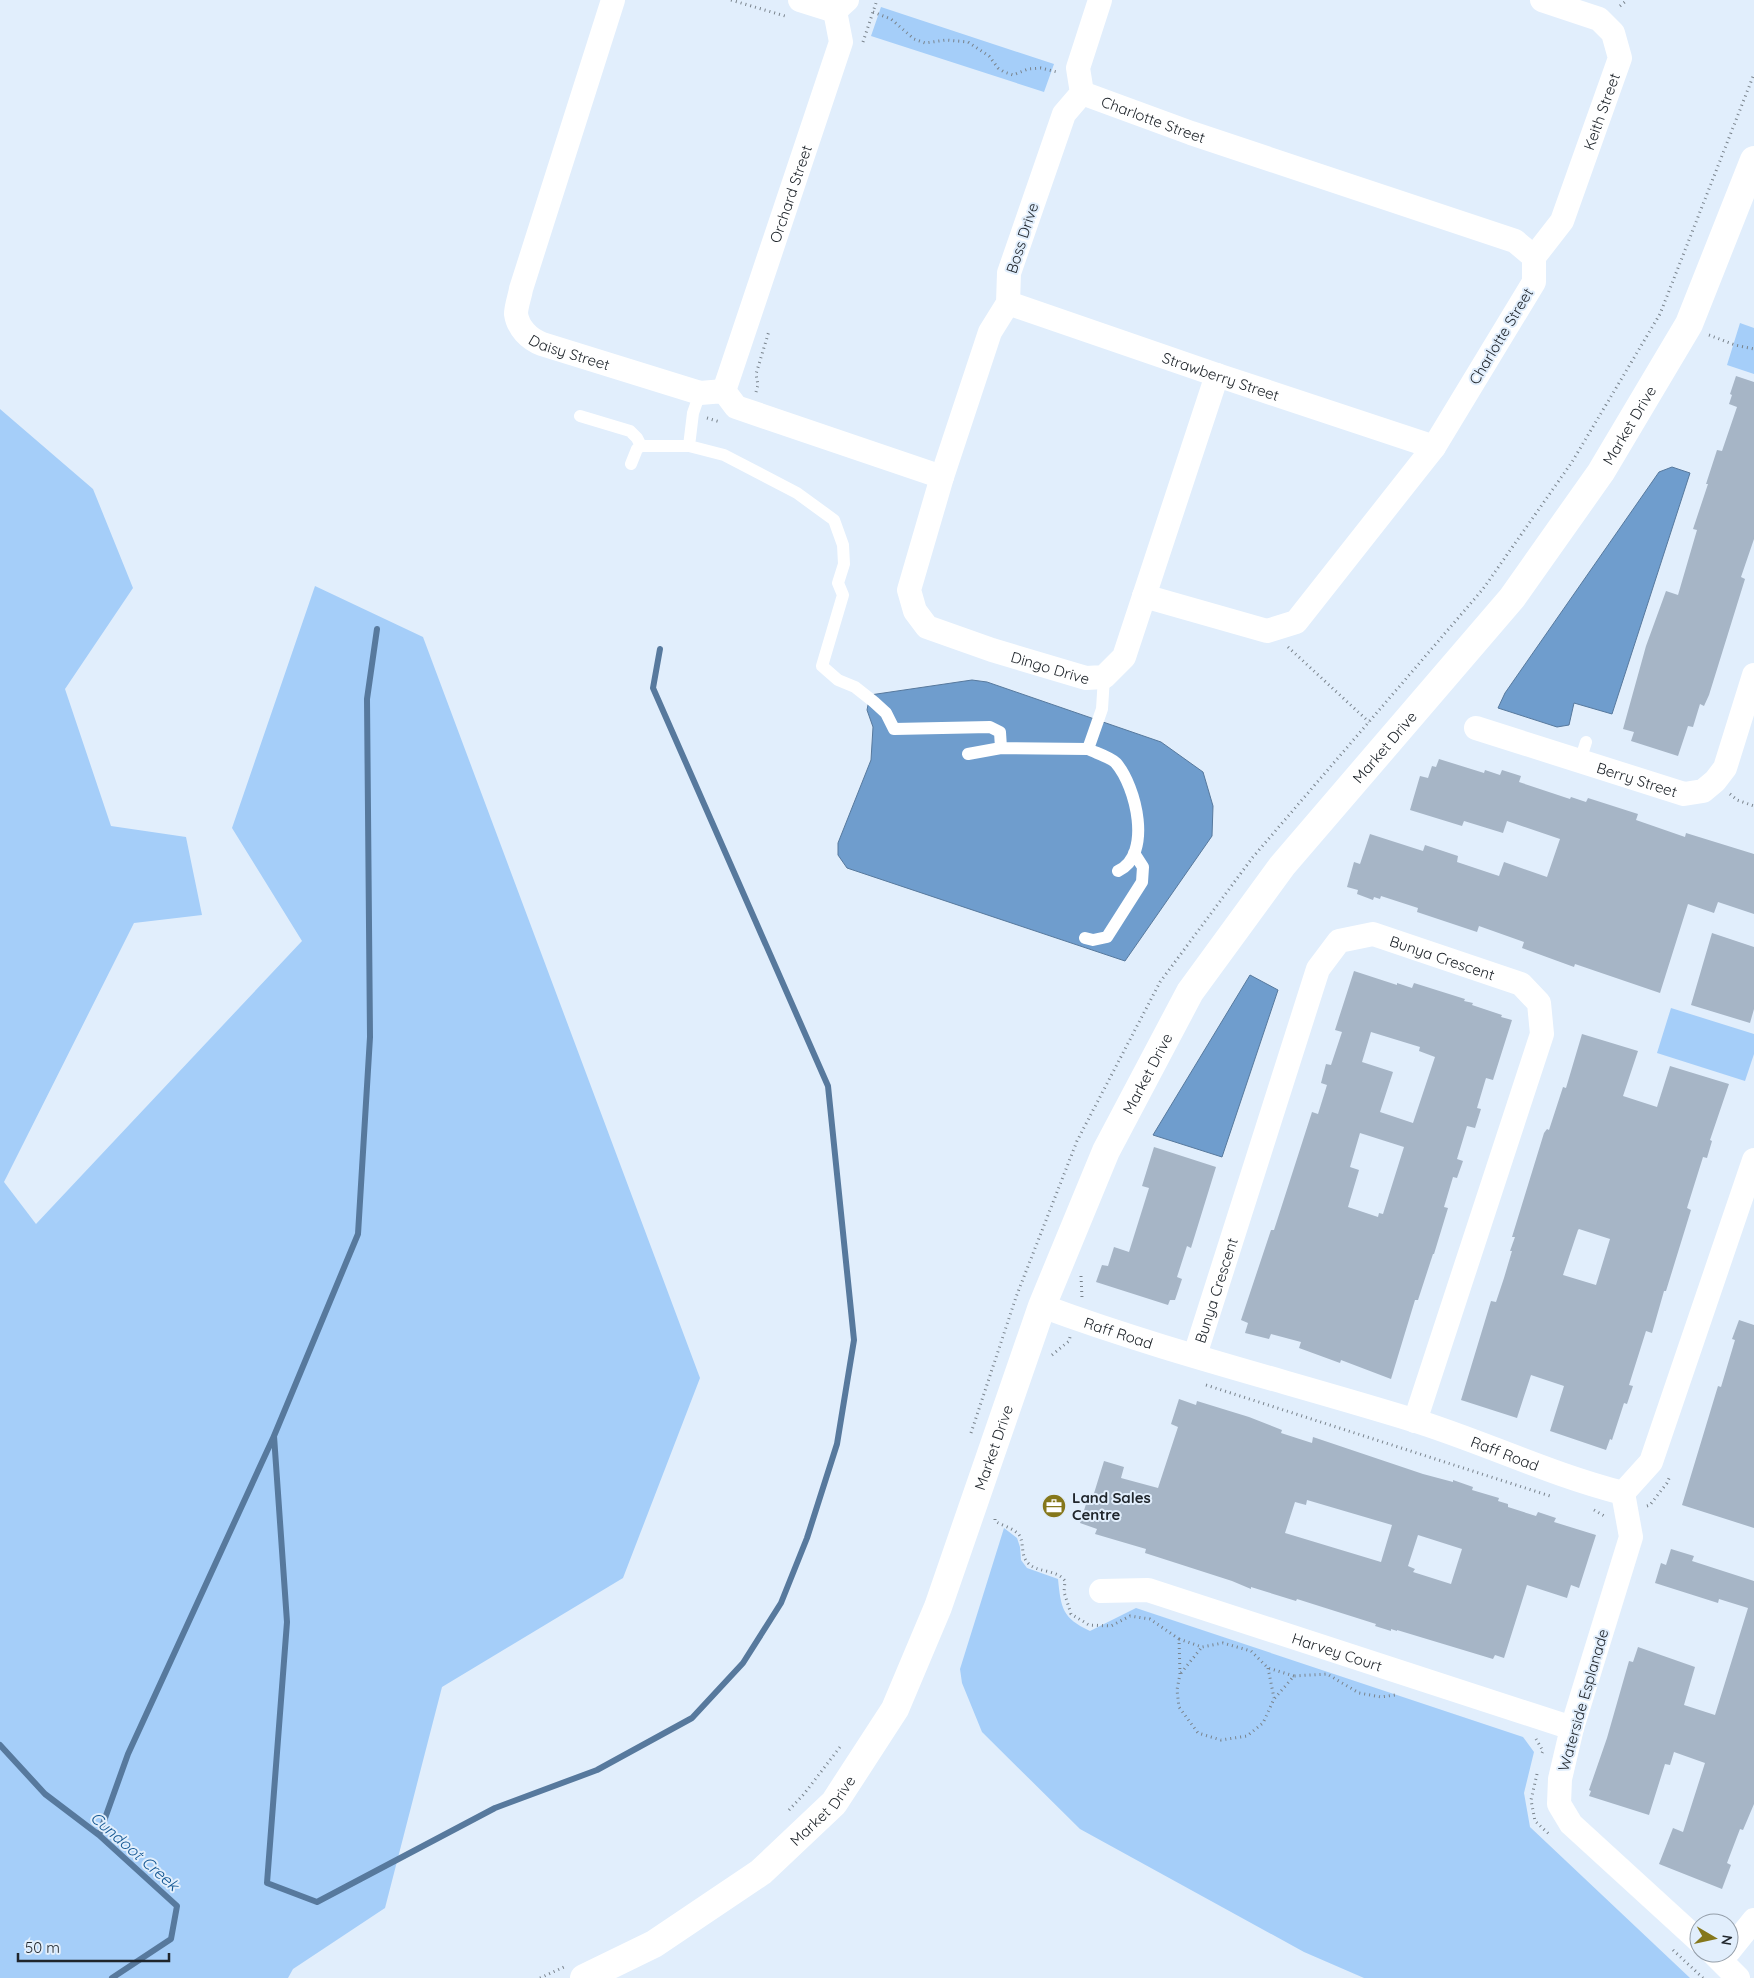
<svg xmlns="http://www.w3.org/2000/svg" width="1754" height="1978" font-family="Quicksand,sans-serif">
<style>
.green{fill:#a5cef9}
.water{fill:#6f9dcd;stroke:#57799d}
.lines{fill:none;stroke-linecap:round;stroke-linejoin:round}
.stream{stroke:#57799d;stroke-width:6}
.building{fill:#a6b5c6;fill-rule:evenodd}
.path{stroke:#79838c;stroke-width:3;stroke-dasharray:1 4;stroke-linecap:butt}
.service{stroke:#fff;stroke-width:12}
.minor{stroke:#fff;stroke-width:24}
.tertiary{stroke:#fff;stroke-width:28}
.labels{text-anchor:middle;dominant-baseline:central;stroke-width:4;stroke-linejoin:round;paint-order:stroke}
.street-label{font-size:15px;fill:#20262c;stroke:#e1eefc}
.poi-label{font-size:15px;font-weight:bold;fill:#20262c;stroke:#e1eefc;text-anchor:start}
.water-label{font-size:16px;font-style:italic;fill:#135793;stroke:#e1eefc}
</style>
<rect width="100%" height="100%" fill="#e1eefc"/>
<path class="green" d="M881,7L1054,64L1044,92L871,36Z
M1740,323L1754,328V374L1727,365Z
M0,409L93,489L133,588L65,689L111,826L186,837L202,915L134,923L4,1182L36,1224L302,941L232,828L315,586L423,637L700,1378L623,1578L442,1687L385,1908L293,1969L288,1978H0Z
M1671,1008L1754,1034V1054L1745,1081L1657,1053Z
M1004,1528L1017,1538L1020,1547L1021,1560L1027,1568L1058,1579C1061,1608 1062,1618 1090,1631L1136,1608L1523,1737L1534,1752L1524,1793L1530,1827L1690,1978H1364L1304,1952L1080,1829L982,1732L962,1683L960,1669Z"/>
<path class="water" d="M1672,467L1690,473L1612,714L1574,703L1569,725L1557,727L1498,708L1505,693L1659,472Z
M972,680L987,682L1161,742L1203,772L1213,806L1212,836L1125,961L847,868L838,855V843L871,760L873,727L867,710L870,695Z
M1250,975L1278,990L1222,1157L1153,1135Z"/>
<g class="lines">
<path class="stream" d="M274,1436L287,1622L267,1883L317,1902L495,1808L597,1770L692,1718L743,1663L781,1603L807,1538L837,1444L854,1340L828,1086L653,688L660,649
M0,1745L45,1794L99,1835L177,1906L171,1939L112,1978
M99,1835L128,1754L274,1436L358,1234L370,1037L367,699L377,629"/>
</g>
<path class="building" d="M1736,376L1754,382V539L1741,577L1745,579L1709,695L1704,706L1700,704L1693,727L1688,726L1678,756L1631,741L1634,732L1623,729L1646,646L1666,591L1678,595L1697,530L1693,529L1708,484H1706L1717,450L1722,451L1737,407L1729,404L1732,395L1730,394Z
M1439,759L1484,773L1485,770L1500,775L1502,770L1521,776L1519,782L1570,799L1571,797L1586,802L1588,798L1638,814L1636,820L1685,837L1686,833L1754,854V914L1718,902L1714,913L1688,904L1660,993L1575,964L1574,967L1522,948L1524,942L1479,926L1477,932L1417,912L1418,908L1381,896L1380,899L1374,897L1373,900L1357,894L1358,890L1347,887L1354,862L1360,864L1370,834L1423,851L1425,845L1458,856L1457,862L1499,876L1504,862L1547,877L1560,839L1507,821L1503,833L1464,821L1462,826L1410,810L1420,776L1428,778L1432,766L1436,767Z
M1712,933L1754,947V1009L1750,1023L1691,1005Z
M1354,971L1397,985V983L1412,988L1414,983L1465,999L1464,1001L1473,1003L1472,1005L1502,1015L1501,1017L1512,1020L1493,1080L1486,1078L1477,1108L1481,1109L1475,1128L1467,1126L1457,1159L1463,1161L1457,1178L1453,1177L1444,1207L1448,1208L1434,1254H1433L1418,1300H1415L1391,1379L1341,1360L1340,1363L1299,1348L1301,1342L1271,1334L1269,1339L1245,1333L1248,1323L1241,1320L1271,1230H1274L1312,1112L1318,1114L1327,1085L1321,1083L1326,1064L1331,1065L1342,1032L1335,1030ZM1371,1032L1420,1047L1419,1051L1435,1057L1413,1123L1380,1112L1393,1072L1362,1062ZM1360,1133L1404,1147L1383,1214L1379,1213L1378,1217L1348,1207L1359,1170L1350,1167Z
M1582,1034L1638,1051L1623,1096L1657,1107L1670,1066L1729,1084L1710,1140L1712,1141L1707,1158L1703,1157L1687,1208L1691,1210L1666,1291H1664L1652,1333L1646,1331L1629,1385L1633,1386L1627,1404L1624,1403L1612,1440L1610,1439L1606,1450L1550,1431L1564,1386L1531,1375L1517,1418L1461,1400L1491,1301L1496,1302L1504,1278L1512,1251H1510L1515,1237H1512L1544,1133L1547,1129L1549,1130L1563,1087L1566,1088ZM1579,1229L1610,1239L1596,1285L1563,1275L1578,1230Z
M1154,1147L1216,1167L1191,1248L1187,1246L1177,1277L1182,1279L1175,1300H1170L1168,1305L1096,1282L1102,1265L1108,1266L1114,1247L1129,1252L1149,1188L1142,1186Z
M1739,1320L1754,1325V1528L1682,1505L1718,1386L1721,1387L1735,1340L1732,1339Z
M1179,1399L1196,1405L1197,1401L1249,1417L1282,1430L1281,1433L1312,1443L1313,1437L1423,1474L1453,1482V1480L1473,1487L1472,1490L1499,1498L1498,1501L1508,1504V1507L1536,1516L1538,1512L1556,1518L1554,1522L1596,1535L1579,1588L1571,1585L1567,1598L1527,1585L1504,1658L1495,1655L1493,1659L1397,1630V1631L1391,1629V1631L1375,1626L1376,1624L1297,1599L1296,1601L1251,1587V1589L1232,1581L1145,1553L1146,1549L1095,1534L1097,1529L1080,1523L1087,1501L1091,1503L1104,1461L1124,1467L1121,1478L1158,1488L1178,1427L1171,1424ZM1307,1500L1392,1525L1381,1562L1285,1533L1295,1502L1306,1505ZM1418,1535L1462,1549L1451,1584L1413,1572L1415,1569L1408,1566Z
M1671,1549L1694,1556L1692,1561L1754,1581V1804L1743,1830L1740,1829L1727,1863L1731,1865L1722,1889L1659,1864L1673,1828L1683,1832L1705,1763L1674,1752L1670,1765L1665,1764L1649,1815L1589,1796L1591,1791L1589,1790L1607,1738L1629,1661L1633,1662L1638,1647L1695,1667L1684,1705L1715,1715L1748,1608L1719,1599L1718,1603L1655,1583L1661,1563L1666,1565Z"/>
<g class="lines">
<path class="path" d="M731,0L785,16
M1620,6L1627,0
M873,12L891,19L914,39L925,43L946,40L968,42L989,56L998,68L1004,72L1013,75L1028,69L1041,68L1057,72
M863,42L877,0
M1709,335L1735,345L1754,349
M756,392L758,385L756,374L769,331
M707,418L720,422
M1288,647L1369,722
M1730,794L1737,800L1754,806
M1081,1276L1082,1298
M1052,1355L1069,1341L1070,1337
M1206,1385L1550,1496
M971,1433L1016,1297L1077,1141L1160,982L1253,857L1483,589L1572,462L1660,314L1754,74
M1647,1506L1650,1505L1667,1483L1670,1476
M1594,1510L1606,1517
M995,1519V1521C1001,1525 1010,1527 1016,1532C1026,1539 1019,1554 1028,1563C1037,1573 1057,1569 1065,1581L1064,1592L1071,1614L1089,1625L1111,1626L1130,1616L1150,1619L1179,1639L1180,1674L1177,1690L1179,1707L1198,1733L1221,1740L1247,1736L1263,1723L1274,1699L1294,1676L1327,1674L1359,1693L1381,1697L1395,1695
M1179,1639L1202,1647L1223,1643L1251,1651L1268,1668L1294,1676
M1268,1668L1274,1698
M1181,1673L1202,1647
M1536,1739L1543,1751L1542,1753
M1537,1774L1531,1800L1535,1821L1550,1835
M789,1810L804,1794L840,1747
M1673,1950L1703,1978
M540,1978L564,1967"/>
<path class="service" d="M700,393L693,413L689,446L724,455L797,493L834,520L843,545L844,564L838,583L843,595L822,666L838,680L855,687L874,702L886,713L894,729L990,727L1000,732L1001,748
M580,416L630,431L637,438L641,446
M631,464L637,449L641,446H689
M1104,677L1102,709L1088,749C1096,753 1110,757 1116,763C1136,786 1153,855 1118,871
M968,754L1001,748L1088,749
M1580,761L1586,742
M1085,938L1093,940L1107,937L1142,882L1143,867L1134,853"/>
<g class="minor">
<path id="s1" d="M613,0L521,289C520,296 516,306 516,314C518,328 529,339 542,344L700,393L724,391L736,407L942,477"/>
<path d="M800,0L835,11"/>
<path id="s2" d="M1100,0L1078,68L1082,93L1064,114L1009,273L1008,303L990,332L942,477L909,590L915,611L927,627L992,650L1086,678L1104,677L1124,657L1217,375"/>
<path id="s3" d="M1082,93L1191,133L1515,241L1534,257V282L1434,447L1296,622L1267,631L1144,596"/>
<path id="s4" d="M1534,257L1562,221L1620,58L1613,33L1599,19L1542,0"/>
<path id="s5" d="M1008,303L1217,375L1434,447"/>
<path id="s6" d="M724,391L841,42L835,11L847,0"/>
<path id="s7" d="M1476,728L1684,794L1703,791L1715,781L1725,768L1754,675"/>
<path id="s8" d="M1042,1306C1163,1351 1290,1382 1413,1420C1484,1442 1551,1475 1623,1493L1651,1462L1754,1160"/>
<path id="s9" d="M1195,1355L1318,969L1339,941L1373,934L1521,984L1539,1003L1542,1034L1415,1421"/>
<path d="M1623,1493L1631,1537L1572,1728L1560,1779L1559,1804L1571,1824L1699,1941"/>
<path id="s10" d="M1101,1591L1148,1590L1572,1728"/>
<path d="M1729,1951L1754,1920"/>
<path d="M1713,1953L1738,1978"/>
</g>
<path class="tertiary" id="s11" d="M584,1978L654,1944L761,1872L834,1803L895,1709L938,1607L1042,1306L1106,1151L1190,992L1282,866L1512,598L1601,472L1689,324L1754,160"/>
</g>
<defs>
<g id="office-disc" transform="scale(1.25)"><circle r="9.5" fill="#85771b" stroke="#e1eefc"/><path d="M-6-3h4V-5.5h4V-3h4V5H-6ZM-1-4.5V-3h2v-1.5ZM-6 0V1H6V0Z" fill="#fff"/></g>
</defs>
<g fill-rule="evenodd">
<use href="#office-disc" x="1054" y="1506"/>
</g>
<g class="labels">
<g class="street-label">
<text stroke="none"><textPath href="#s4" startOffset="162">Keith Street</textPath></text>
<text stroke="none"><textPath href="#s3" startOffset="76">Charlotte Street</textPath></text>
<text stroke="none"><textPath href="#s6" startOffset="208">Orchard Street</textPath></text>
<text transform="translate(1022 238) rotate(-72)">Boss Drive</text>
<text transform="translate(1501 336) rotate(-59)">Charlotte Street</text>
<text stroke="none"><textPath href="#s1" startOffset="399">Daisy Street</textPath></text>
<text stroke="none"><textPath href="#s5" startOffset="225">Strawberry Street</textPath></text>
<text stroke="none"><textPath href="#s11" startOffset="1914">Market Drive</textPath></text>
<text stroke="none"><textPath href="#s2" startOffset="799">Dingo Drive</textPath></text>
<text stroke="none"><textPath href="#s11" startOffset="1509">Market Drive</textPath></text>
<text stroke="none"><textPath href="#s7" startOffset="169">Berry Street</textPath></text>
<text stroke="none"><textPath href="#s9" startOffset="548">Bunya Crescent</textPath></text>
<text stroke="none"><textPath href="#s11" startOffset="1104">Market Drive</textPath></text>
<text stroke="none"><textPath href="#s9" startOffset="68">Bunya Crescent</textPath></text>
<text stroke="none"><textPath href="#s8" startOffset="81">Raff Road</textPath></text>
<text stroke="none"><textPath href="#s11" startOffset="699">Market Drive</textPath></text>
<text stroke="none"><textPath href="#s8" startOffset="486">Raff Road</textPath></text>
<text stroke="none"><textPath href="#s10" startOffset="246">Harvey Court</textPath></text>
<text transform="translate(1583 1700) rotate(-74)">Waterside Esplanade</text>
<text stroke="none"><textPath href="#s11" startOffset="294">Market Drive</textPath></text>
</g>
<g class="poi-label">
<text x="1072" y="1497">Land Sales<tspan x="1072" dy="17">Centre</tspan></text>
</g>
<g class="water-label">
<text transform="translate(135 1851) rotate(41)">Cundoot Creek</text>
</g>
</g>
<g transform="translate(1714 1938) rotate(99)"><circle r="24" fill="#e1eefc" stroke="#949ea9"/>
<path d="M0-4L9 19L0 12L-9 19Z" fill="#85771b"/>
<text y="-8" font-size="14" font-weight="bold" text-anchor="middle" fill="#20262c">N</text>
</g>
<path d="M18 1953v8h151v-8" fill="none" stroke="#20262c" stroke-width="2.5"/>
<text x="25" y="1953" font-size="15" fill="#20262c" stroke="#e1eefc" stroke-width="4" paint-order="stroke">50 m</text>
</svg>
